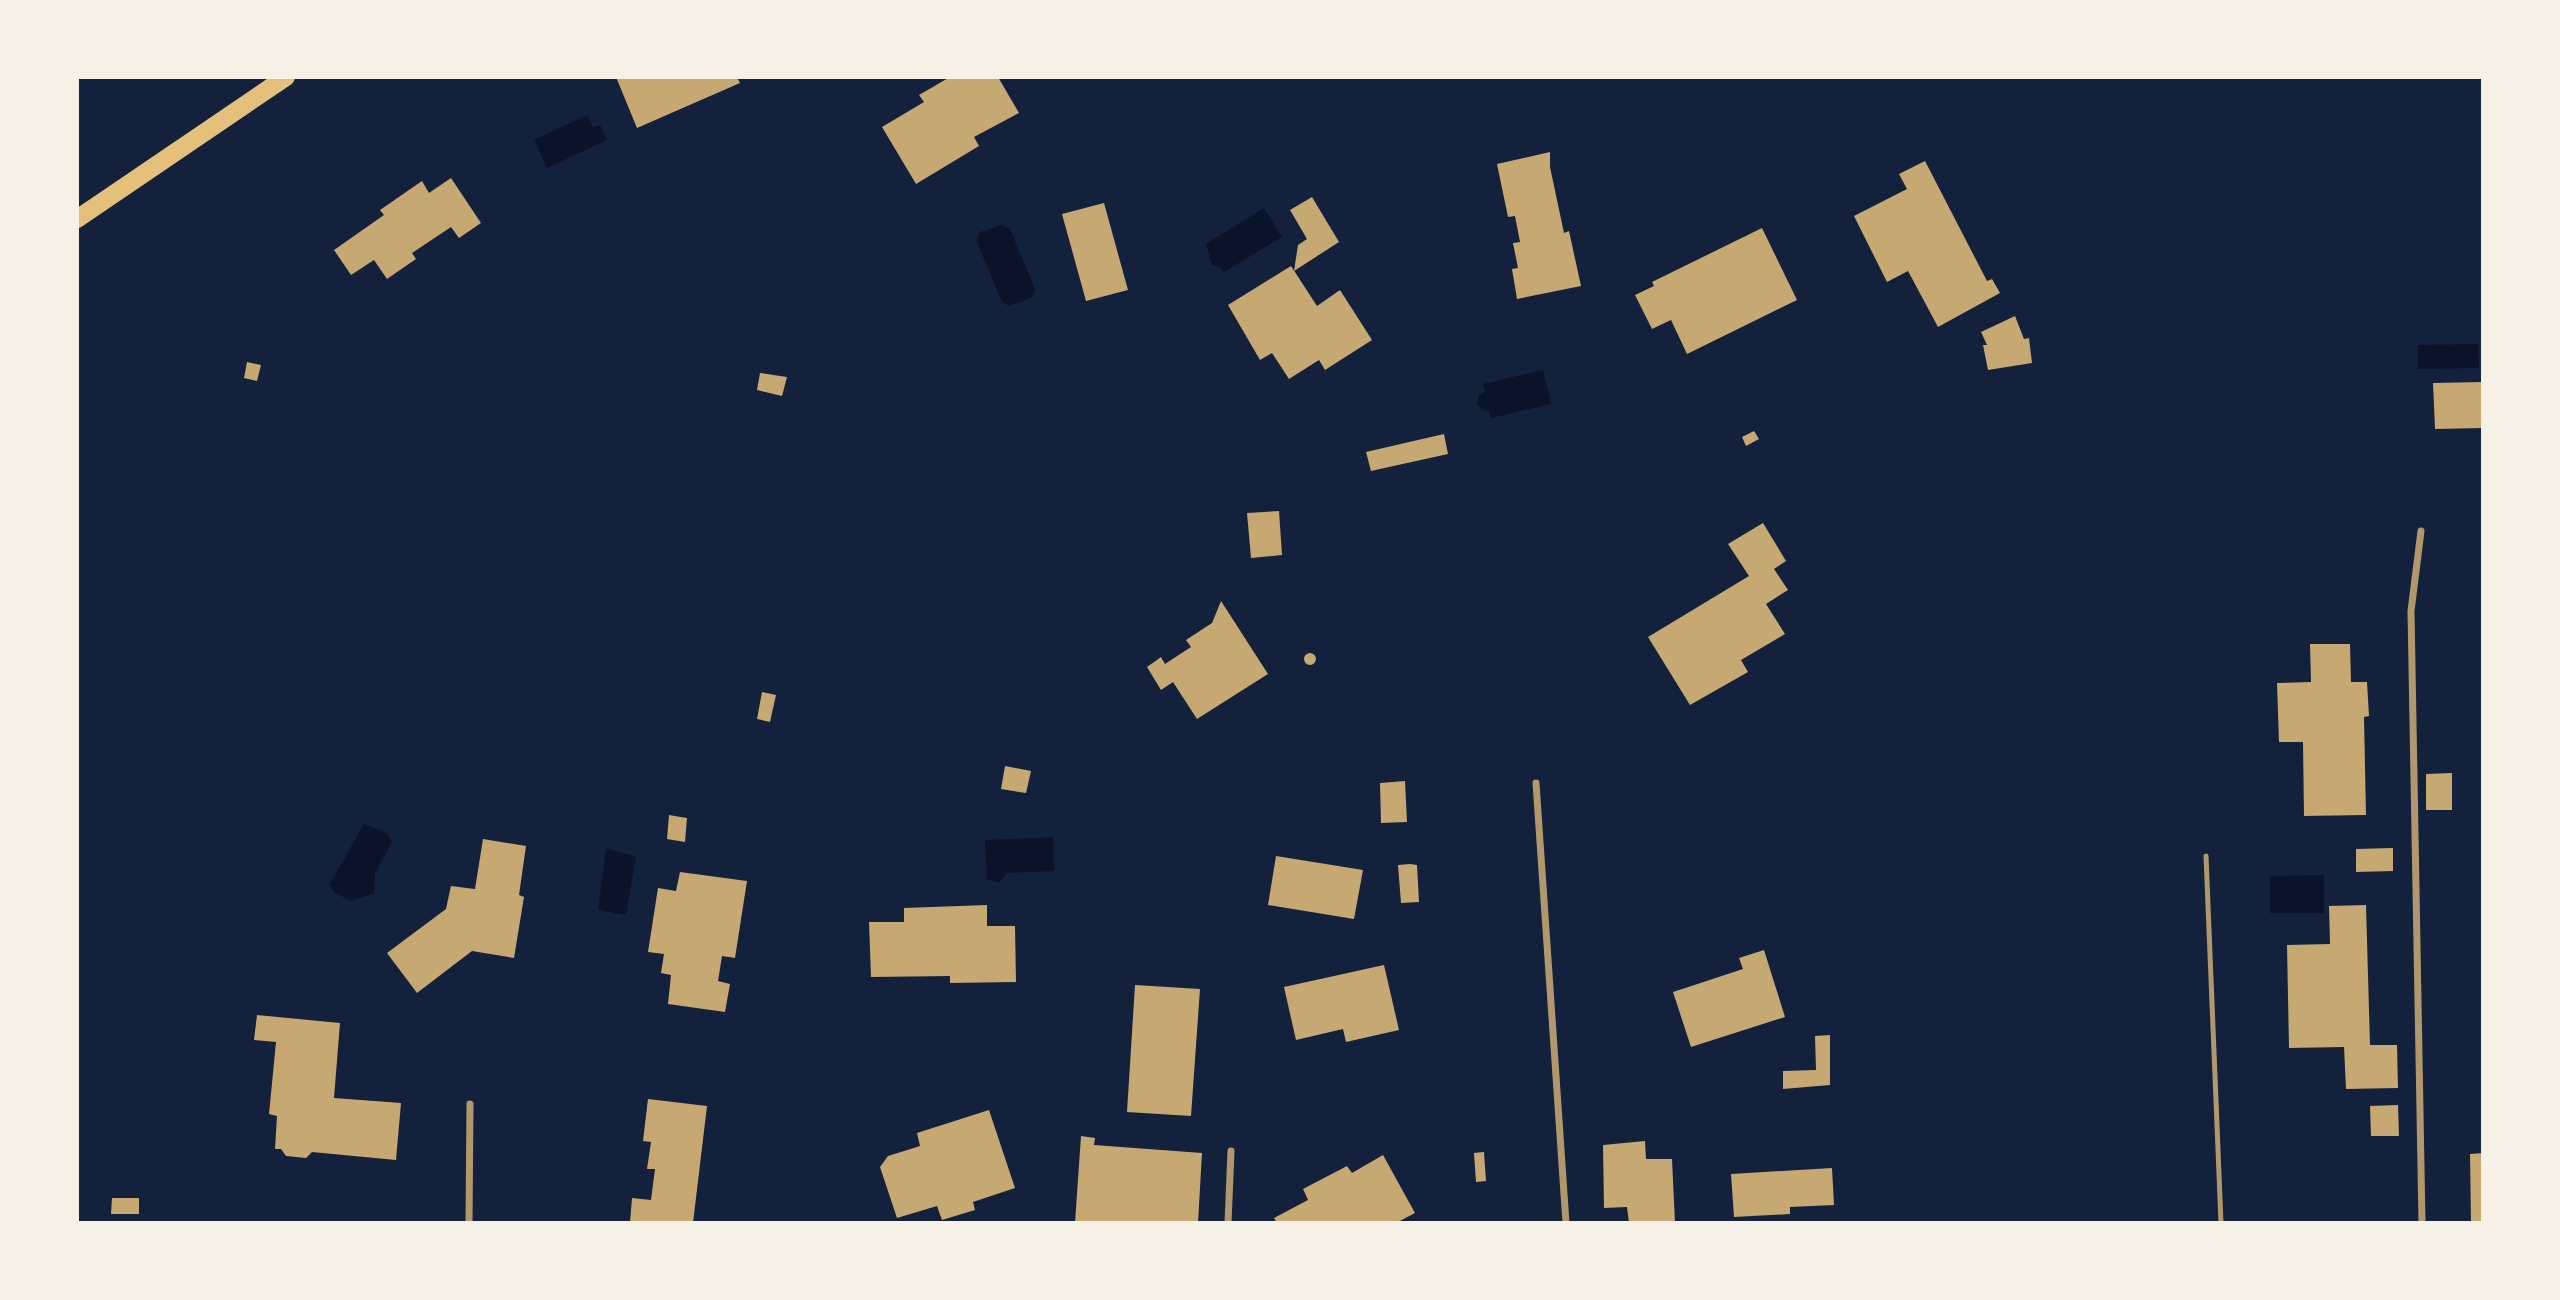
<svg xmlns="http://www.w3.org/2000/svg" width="2560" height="1300" font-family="Literata,serif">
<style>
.water{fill:#0b132b}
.building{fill:#c6a872}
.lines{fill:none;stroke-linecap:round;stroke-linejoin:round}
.service{stroke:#b1986c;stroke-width:5}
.minor{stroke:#b1986c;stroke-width:7}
.primary{stroke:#e5c07b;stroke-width:18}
</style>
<rect width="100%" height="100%" fill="#14213d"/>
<path class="water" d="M587,115L593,127L600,125L607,140L547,168L534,140Z
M1264,208L1282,237L1224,272L1220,267L1212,265L1206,244Z
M1002,225L1010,229L1035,289L1031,298L1009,306L1002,302L976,240L980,232Z
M2478,344L2479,368L2418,369V345Z
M1543,370L1551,404L1491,418L1489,411L1482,410L1477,404L1479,395L1485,391L1483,384Z
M364,824L387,833L392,842L375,873L374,893L351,901L333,892L330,884Z
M1053,837L1054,871L1007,873L999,883L987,879L985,840Z
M606,849L636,856L626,915L598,910Z
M2324,875V913H2270V876Z"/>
<path class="building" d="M616,77H737L740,83L637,128Z
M950,77H998L1019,113L974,137L979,146L916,184L882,127L924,102L919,95Z
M1550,152V167L1564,233L1569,231L1581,286L1517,299L1512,269L1518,268L1513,243L1520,242L1515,216L1508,217L1497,164Z
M1925,161L1987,281L1992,279L2000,293L1938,327L1908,271L1887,282L1854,216L1907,189L1899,174Z
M451,178L481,223L459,238L451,227L412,253L416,259L387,279L374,260L351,275L334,250L384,215L380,210L422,181L429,193Z
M1312,197L1339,242L1294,271L1298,245L1307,239L1290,210Z
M1104,203L1128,290L1086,301L1062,214Z
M1762,228L1797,300L1687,354L1671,320L1652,329L1635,295L1654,286L1652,282Z
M1291,266L1317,306L1340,290L1372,340L1325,370L1319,360L1289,379L1272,353L1260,360L1228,305Z
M2015,316L2024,339L2029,338L2032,363L1988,370L1983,345H1987L1981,332Z
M247,362L261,365L257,381L244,378Z
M760,373L787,377L782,396L757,390Z
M2483,382V428L2435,429L2433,383Z
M1754,431L1759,439L1746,446L1742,437Z
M1444,434L1448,454L1371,471L1366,452Z
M1279,511L1282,555L1251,558L1247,513Z
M1763,523L1786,561L1774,569L1788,590L1766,604L1785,634L1741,660L1748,672L1690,705L1648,637L1749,576L1728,544Z
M1221,601L1268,674L1197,719L1173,682L1161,690L1147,667L1161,657L1165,664L1191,647L1186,640L1212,623Z
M2310,644H2350L2351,682H2367L2369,716L2364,717L2366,815L2304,816L2303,742H2279L2277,683L2311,682Z
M1304 659a6 6 0 1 1 12 0a6 6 0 1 1-12 0Z
M762,692L776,695L770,722L757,719Z
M1005,766L1031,771L1026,793L1001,789Z
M2452,773V810H2426V774Z
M1405,781L1407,822L1381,823L1380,783Z
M669,815L687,818L685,842L667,839Z
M483,839L526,846L519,895L524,897L514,958L472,951L417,993L387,953L446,909L451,886L475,889Z
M2393,848V871L2356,872V849Z
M1276,856L1363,870L1354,919L1268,905Z
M1410,864L1417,865L1419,902L1401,903L1398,865Z
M680,872L747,881L735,958L722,956L718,981L730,984L725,1012L668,1004L671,975L661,973L664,954L648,952L658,888L676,891Z
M987,905V926H1015L1016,982L950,983V976L871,977L869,922H904V908Z
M2366,905L2370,1045H2397L2398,1088L2346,1089L2344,1047L2289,1048L2287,945L2330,944L2329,906Z
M1764,950L1785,1017L1691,1047L1673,992L1743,969L1739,958Z
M1384,965L1399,1030L1346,1042L1343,1029L1296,1040L1284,987Z
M1135,985L1200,989L1191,1116L1127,1112Z
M257,1015L340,1023L334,1098L401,1103L396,1160L312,1152L306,1158L286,1156L281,1149H275L277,1116L269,1114L276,1042L254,1040Z
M1830,1035V1085L1783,1089V1071L1816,1070L1815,1036Z
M648,1099L707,1106L693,1223H630L632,1198L651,1200L655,1169H647L651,1142L643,1141Z
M2398,1105L2399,1136H2371L2370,1106Z
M989,1110L1015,1188L973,1202L975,1210L942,1220L937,1206L897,1218L880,1167L888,1156L920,1146L917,1133Z
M1081,1136L1095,1138L1094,1145L1202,1153L1198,1223H1075Z
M1645,1141L1646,1159H1672L1675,1223H1629L1627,1207L1604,1208L1603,1145Z
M1484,1152L1486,1181L1476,1182L1474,1153Z
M2483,1153V1223H2471L2470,1154Z
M1383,1155L1415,1213L1396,1223H1277L1274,1218L1308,1200L1303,1189L1347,1166L1352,1173Z
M1832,1168L1834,1205L1790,1207V1214L1734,1217L1731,1174Z
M112,1198H139V1214H111Z"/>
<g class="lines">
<path class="service" d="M2206,856L2221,1223"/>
<path class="minor" d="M2421,531L2411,611L2422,1223
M1536,783L1566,1223
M469,1223L470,1104
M1228,1223L1231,1151"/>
<path class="primary" d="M77,219L286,77"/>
</g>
<rect width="2560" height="1300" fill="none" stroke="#f6f1e7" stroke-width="158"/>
</svg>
